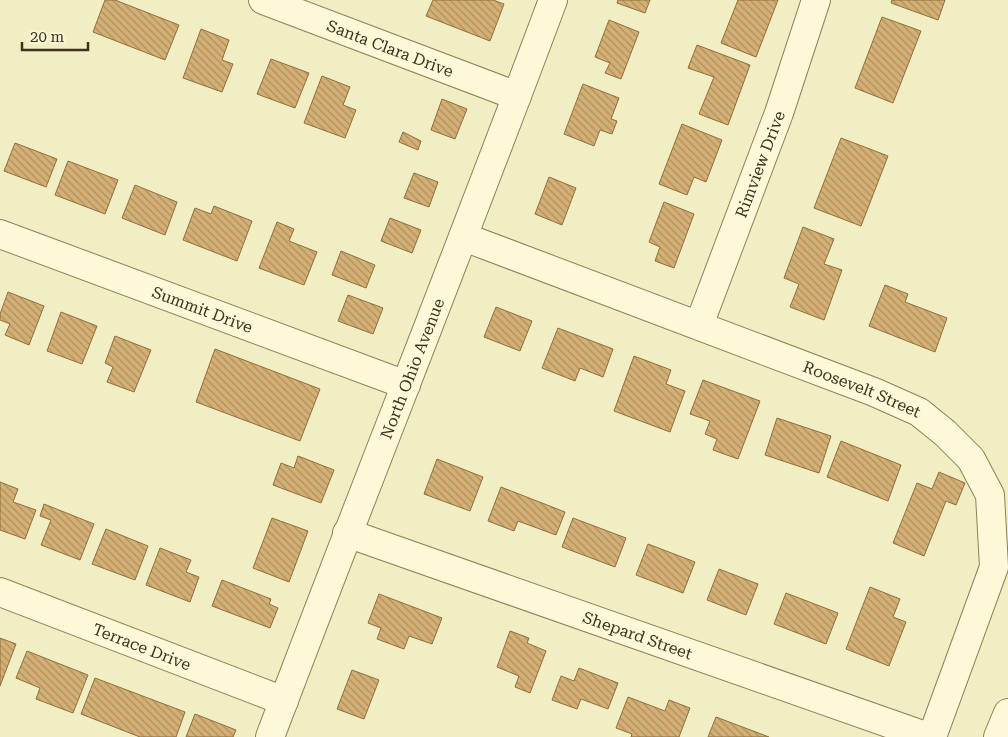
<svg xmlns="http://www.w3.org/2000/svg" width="1008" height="737" font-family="'Roboto Serif',serif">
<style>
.building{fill:url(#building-back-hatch);stroke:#906e3b}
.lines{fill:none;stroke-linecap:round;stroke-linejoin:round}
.minor-casing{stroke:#8e8058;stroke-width:30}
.minor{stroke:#fcf8d8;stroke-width:28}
.labels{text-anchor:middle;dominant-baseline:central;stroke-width:4.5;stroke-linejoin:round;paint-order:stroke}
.street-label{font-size:16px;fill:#3d331d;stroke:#f9f6d4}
</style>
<defs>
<pattern id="building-back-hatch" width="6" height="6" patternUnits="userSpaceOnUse" patternTransform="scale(1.25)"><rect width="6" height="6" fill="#d4b076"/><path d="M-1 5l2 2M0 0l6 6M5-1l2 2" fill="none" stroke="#ad9060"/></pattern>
</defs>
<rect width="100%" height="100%" fill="#f2eec3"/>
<path class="building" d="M105,0H115L179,25L165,60L93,32Z
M433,0H493L504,4L490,41L426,16Z
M618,0H650L645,13L617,3Z
M738,0H778L756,57L721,43Z
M892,0H945L938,20L891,3Z
M882,17L921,31L893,103L855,88Z
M609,20L639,32L621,79L605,73L610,63L595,57Z
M201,29L229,40L222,60L233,64L222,92L183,78Z
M697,45L750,65L728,125L699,114L714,77L688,68Z
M271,59L309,73L295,108L257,94Z
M322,76L350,87L343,105L356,110L345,138L304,123Z
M583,84L619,98L611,119L617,121L612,134L600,130L594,146L564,134Z
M442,99L467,109L455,139L431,130Z
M682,124L722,140L706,182L694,177L687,195L659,184Z
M403,132L421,141L418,150L399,142Z
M841,138L888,156L861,226L814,208Z
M15,143L57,159L46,187L4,171Z
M68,161L118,180L105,214L55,195Z
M414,173L438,182L429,207L404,198Z
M549,177L576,188L562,225L535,214Z
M135,185L177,202L165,235L122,218Z
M664,202L694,214L674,268L655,261L660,247L649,242Z
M214,206L252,221L237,261L183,240L195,208L211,214Z
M390,218L421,230L412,253L381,241Z
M277,222L294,229L289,241L317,252L304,285L259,268Z
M803,227L834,239L824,264L842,270L824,320L790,307L799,284L784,278Z
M341,251L375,265L366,288L332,275Z
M885,285L908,294L905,302L947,318L935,352L869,326Z
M8,292L44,306L29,345L5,335L10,324L0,320V314Z
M348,295L383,308L373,334L338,321Z
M496,307L532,321L520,351L484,337Z
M61,312L97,326L82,364L47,351Z
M558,328L613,349L603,377L580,368L575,381L542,368Z
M115,336L151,350L134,392L107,382L113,367L105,363Z
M215,349L320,389L300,441L196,402Z
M634,356L671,370L666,384L685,391L670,432L614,411Z
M703,380L760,401L738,459L713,450L717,439L705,434L710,421L690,414Z
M777,418L831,436L819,473L765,455Z
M841,441L901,465L888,501L827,477Z
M298,456L334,470L321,503L273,485L281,463L294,468Z
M437,459L483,477L470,511L424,494Z
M939,472L965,483L956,505L946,501L924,556L893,543L917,483L932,489Z
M0,482L18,489L13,502L36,510L25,539L0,530Z
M501,487L565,512L556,535L518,521L514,531L488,521Z
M44,504L94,524L80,560L41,545L51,520L40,516Z
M272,518L308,531L289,582L253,568Z
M573,518L626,538L615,567L562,547Z
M106,529L148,546L135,580L92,564Z
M648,544L695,562L683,593L636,575Z
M160,548L191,560L186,572L199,577L190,602L146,585Z
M719,569L758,584L746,615L707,600Z
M222,580L271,599L269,604L278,608L270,628L212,606Z
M870,587L900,599L893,617L906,622L889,666L846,649Z
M786,593L838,613L826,644L774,624Z
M379,594L442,618L432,644L409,636L404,649L377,639L381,628L368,623Z
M510,631L529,638L527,643L546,651L530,693L515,687L519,676L497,667Z
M0,638L16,644L0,686Z
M27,651L88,675L73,713L36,699L40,688L16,678Z
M579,668L618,683L608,709L581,699L577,709L552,700L561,676L574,681Z
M352,670L379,680L364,719L337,709Z
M95,678L185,712L176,737H140L81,714Z
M628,697L665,711L669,700L690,708L679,737H631L632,734L616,728Z
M195,714L236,730L233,737H186Z
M716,717L769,737H708Z"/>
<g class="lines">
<g class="minor-casing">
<g id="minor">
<path id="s1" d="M263,0L517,96"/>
<path id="s2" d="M0,234L406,385"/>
<path id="s3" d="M464,237L874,392L919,412L945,433L971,459L990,495L994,567L932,737"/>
<path id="s4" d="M699,325L779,113L816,0"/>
<path id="s5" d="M347,533L928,737"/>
<path id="s6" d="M0,592L284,701"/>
<path id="s7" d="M270,737C363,491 461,247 553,0"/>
<path d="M998,737L1008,713"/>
</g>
</g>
<use href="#minor" class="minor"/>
</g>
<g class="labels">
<g class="street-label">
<text stroke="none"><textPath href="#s1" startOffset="136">Santa Clara Drive</textPath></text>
<text stroke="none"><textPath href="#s4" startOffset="172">Rimview Drive</textPath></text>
<text stroke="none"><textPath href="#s2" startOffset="216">Summit Drive</textPath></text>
<text stroke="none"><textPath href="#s7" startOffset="395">North Ohio Avenue</textPath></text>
<text stroke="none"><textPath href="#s3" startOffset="426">Roosevelt Street</textPath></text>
<text stroke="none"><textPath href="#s5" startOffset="308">Shepard Street</textPath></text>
<text stroke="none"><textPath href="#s6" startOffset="152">Terrace Drive</textPath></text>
</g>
</g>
<path d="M22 42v8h66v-8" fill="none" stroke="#3d331d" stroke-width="2.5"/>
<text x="30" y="42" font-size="15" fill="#3d331d" stroke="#f9f6d4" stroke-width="4" paint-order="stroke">20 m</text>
</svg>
